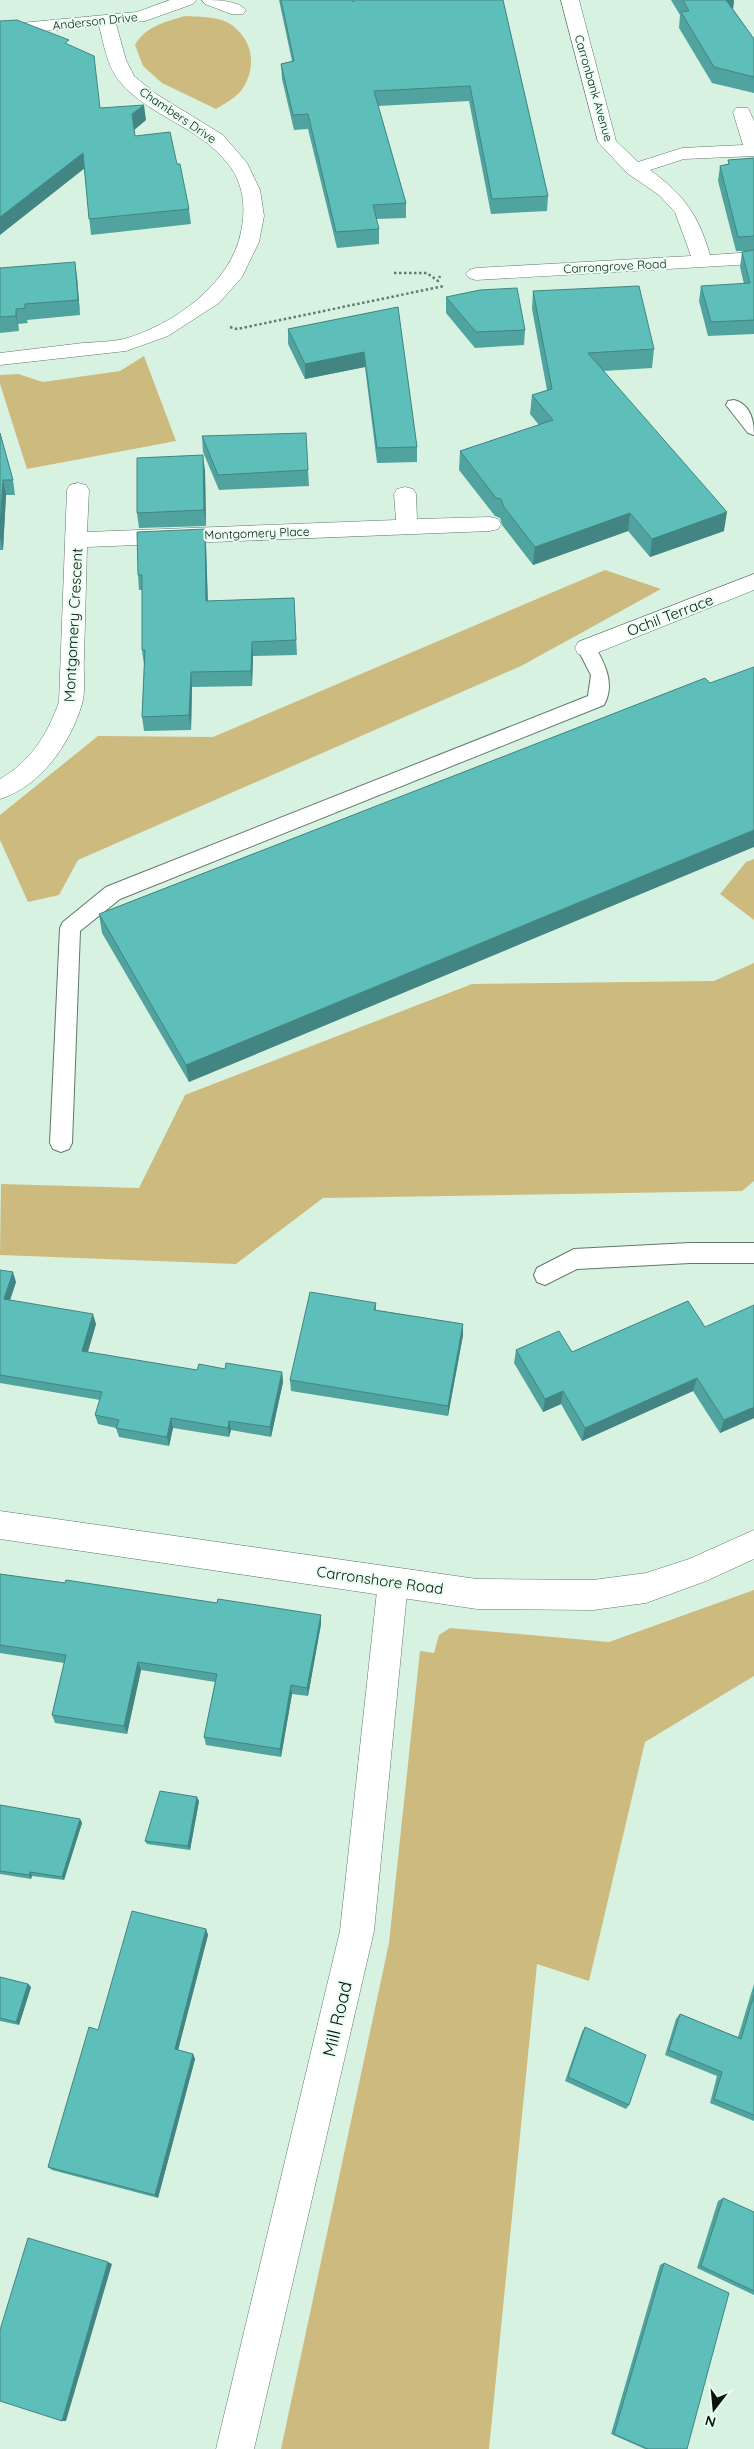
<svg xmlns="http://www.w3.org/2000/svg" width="754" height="2449" font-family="Quicksand,sans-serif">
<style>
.green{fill:#cdba7f}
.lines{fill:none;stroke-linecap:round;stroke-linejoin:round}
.service-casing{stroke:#61796a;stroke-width:2}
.minor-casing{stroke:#61796a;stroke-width:1}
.tertiary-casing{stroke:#61796a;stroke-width:1}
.path{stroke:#67796e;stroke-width:2.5;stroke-dasharray:2.5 2.5;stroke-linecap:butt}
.service{fill:#fff;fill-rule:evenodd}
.minor{fill:#fff;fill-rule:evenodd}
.tertiary{fill:#fff;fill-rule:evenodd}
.wall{fill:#51a39f}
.shaded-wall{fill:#428582}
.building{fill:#5ebeb9;stroke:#428582}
.labels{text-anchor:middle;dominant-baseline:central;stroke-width:4;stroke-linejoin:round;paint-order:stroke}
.far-street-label{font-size:12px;fill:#0b150f;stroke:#e8fef0}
.street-label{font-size:15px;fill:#0b150f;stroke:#e8fef0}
.near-street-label{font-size:18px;fill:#0b150f;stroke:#e8fef0}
</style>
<rect width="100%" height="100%" fill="#d7f2e1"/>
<path class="green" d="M185,16C200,17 221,16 233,26C255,43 256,70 241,91C235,98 224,104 216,109L162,83L143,66L135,45C146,26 165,22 185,16Z
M144,356L176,441L27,469L0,384V375L18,374L43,382L120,371Z
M605,570L661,589L521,666L78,860L59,895L28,902L0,840V815L98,736L213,737Z
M754,859V920L720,894L746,862Z
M754,963V1181L742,1191L323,1198L236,1264L0,1255L1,1184L139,1188L185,1095L472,984L714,981Z
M754,1590V1676L645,1742L589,1981L537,1964L489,2449H281L389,1943L420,1651L434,1653L439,1635L450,1628L609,1642Z"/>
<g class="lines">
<g class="service-casing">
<path id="service" d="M734,400C750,404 754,420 754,435L748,433L726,405L728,401Z
M586,641L593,643C604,662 616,683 604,705L120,899L80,931L72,1143L69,1149L61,1152L53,1149L50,1143L60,928L63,922L106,887L588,696L591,675L577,648L579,643Z
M690,1243H754V1263H690L577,1269L545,1285L537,1282L534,1275L537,1268L574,1249Z"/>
</g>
<g class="minor-casing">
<path id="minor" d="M170,0H196L193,4L145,21L116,24L126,60L134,76L156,94L223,135L247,163L260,190L264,216L259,242L242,277L219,303L168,336L126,351L0,365V353C28,350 55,346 83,343C96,342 111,342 124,339C173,325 231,284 241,232C246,209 244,183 228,164C200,127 150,117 120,82C107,67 104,44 99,26L0,35V25L137,12Z
M202,0C216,0 237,0 246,10L243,14H231L205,4Z
M561,0H579L616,141L638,162L682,148L743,145L733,112L736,108H748L754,121V156L684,159L650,170C684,195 698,214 710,255L754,252V264L476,280L469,278L466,274L469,270L476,268L691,256L675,212L659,195L627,173L598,142Z
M78,483L86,485L89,490L87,532L396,520L394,494L397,489L405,487L413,489L416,494L417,519L490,517L498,519L501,524L498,529L490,531L87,547C86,584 85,621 84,658C83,672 86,690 82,704C70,744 41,786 0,799V779C31,761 47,735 59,702L67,490L70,485Z
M754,574V590L594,654L586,656L578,654L575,648L578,642Z
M393,1568L404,1572L408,1582L374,1931L254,2449H216L340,1931L378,1582L382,1572Z"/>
</g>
<g class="tertiary-casing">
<path id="tertiary" d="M0,1511L477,1579L593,1580L646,1573L689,1559L754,1530V1559L706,1581L646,1603L593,1610L477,1609L0,1539Z"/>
</g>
<path class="path" d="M394,273H427L438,281L440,276
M230,327L237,329L444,286"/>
<use href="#service" class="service"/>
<use href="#minor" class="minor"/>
<use href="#tertiary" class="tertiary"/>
</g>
<path class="wall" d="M279,0H352L353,2L503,0L548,196L547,211L491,214L469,101L378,106L406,203V218L376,219L379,229V244L337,248L308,129L294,130L282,79L281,64L292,61Z
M671,0H734L733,9L754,39V93L712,83L679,28L680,15Z
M70,45L100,108L146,120L134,130L135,136L177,164L189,209L191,224L91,235L84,168Z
M754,158V334L708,336L699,301L701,286L744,284L740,267L742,252L750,251H736L718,181L720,166L728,164V160Z
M0,268L77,277L80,315L27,320L28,323L18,324L19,331L0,333Z
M533,291L654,349L652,368L603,371L724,531L650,557L628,531L533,565L502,525L500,518L495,516L459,470L460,451L539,425L530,414L532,395L547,390L532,309Z
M446,297L525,330L524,345L475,348L446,313Z
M398,307L417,447V462L377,463L365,367L305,379L288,344V329Z
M0,433L13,480L15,495H6L3,550H0Z
M202,436L308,470L309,486L219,490L203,452Z
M205,470L206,526L139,528L137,513Z
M206,544L208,601L294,598L297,655L253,656L252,686L192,687L191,730L144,731L142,717L144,665L142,650V590H139L138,575Z
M705,678L189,1082L102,933L99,914Z
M0,1270L16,1282L10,1300L96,1324L88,1352L197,1370L225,1369L282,1372L283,1382L271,1437L231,1430L229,1437L173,1428L169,1446L119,1437L116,1428L98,1424L95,1415L100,1400L0,1383Z
M688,1301L754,1418L720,1433L693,1391L582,1441L561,1404L543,1412L514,1363L516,1350L572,1352Z
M376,1303V1310L463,1324V1335L448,1416L291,1391L290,1380Z
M0,1574L217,1603L321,1615V1624L308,1696L292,1694L281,1757L206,1745L204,1737L215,1682L141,1670L127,1734L55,1723L52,1715L64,1663L0,1653Z
M199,1801L190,1850L147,1844L145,1841Z
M0,1805L80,1819L82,1823L64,1880L32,1876L31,1879L0,1874Z
M206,1929L208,1935L178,2050L193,2054L195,2059L158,2198L52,2170L48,2167L98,2030Z
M0,1977L28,1984L31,1987L19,2025L0,2021Z
M754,1984V2121L710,2103L717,2076L665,2055L676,2019L680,2014L738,2037Z
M585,2027L629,2105L626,2109L565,2081L582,2032Z
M723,2198L754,2212V2295L697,2268L718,2201Z
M664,2263L687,2449H645L611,2434L660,2265Z"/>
<path class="shaded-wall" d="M723,0H734L733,9Z
M144,105L146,120L134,130L132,114Z
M83,153L85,168L0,235V217Z
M75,262L77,277L80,315L78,300Z
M16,309L18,324L19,331L16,316Z
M364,352L365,367L305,379V364Z
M203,455L205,470L206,526L204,510Z
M3,480L6,495L3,550L0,537V528Z
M727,512L724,531L650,557L652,539Z
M630,513L628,531L533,565L535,547Z
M205,529L206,544L208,616L206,601Z
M252,642L253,656L252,686L251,671Z
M191,672L192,687L191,730L189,715Z
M754,830V847L189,1082L186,1065Z
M13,1272L16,1282L7,1309L4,1299Z
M93,1314L96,1324L85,1361L82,1351Z
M463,1324V1335L448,1416V1406Z
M282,1372L283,1382L271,1437L270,1427Z
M697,1378L693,1391L582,1441L585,1428Z
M563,1391L561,1404L543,1412L545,1399Z
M754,1407V1418L720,1433L724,1420Z
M171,1418L173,1428L169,1446L167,1437Z
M229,1421L231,1430L229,1437L228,1428Z
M321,1615V1624L308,1696L307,1688Z
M138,1662L141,1670L127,1734L124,1726Z
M291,1685L292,1694L281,1757L280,1749Z
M197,1797L199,1801L190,1850L188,1846Z
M80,1819L82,1823L64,1880L62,1877Z
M30,1872L32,1876L31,1879L29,1875Z
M206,1929L208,1935L177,2054L175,2049Z
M28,1984L31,1987L19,2025L16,2022Z
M193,2054L195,2059L158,2198L155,2195Z
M108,2262L112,2264L66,2421H62Z"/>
<path class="building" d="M281,0H352L353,2L354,0H503L548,196L492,199L470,86L374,91L406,203L373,205L379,229L336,232L308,114L293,115L281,64L294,61Z
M683,0H726L754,39V77L714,67L681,12L689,11Z
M17,20L69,40L65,43L94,56L100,108L144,105L132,114L135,136L170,132L177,164H180L189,209L89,219L83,153L0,217V21Z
M754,158V236L738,237L720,166L729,164L728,160Z
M754,250V320L711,322L701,286L750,283L742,252Z
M75,262L78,300L25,304V308L16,309V316L0,317V268Z
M639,286L654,349L588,353L727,512L652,539L630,513L535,547L504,507L501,499L496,498L460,451L553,420L532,395L552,389L533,291Z
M517,288L525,330L476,332L446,297L480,290Z
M398,307L417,447L377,448L364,352L305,364L288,329Z
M0,433L13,480H3L0,528Z
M306,433L308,470L218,475L202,436Z
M203,455L204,510L137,513V458Z
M205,529L206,601L294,598L296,640L252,642L251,671L191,672L189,715L142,717L145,650H142V575H138L137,532Z
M754,667V830L186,1065L99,914L705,678L710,683Z
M0,1270L13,1272L4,1299L93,1314L82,1351L197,1370L199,1364L225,1369L226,1363L282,1372L270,1427L229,1421L228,1428L171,1418L167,1437L116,1428L119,1420L95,1415L102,1392L0,1375Z
M310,1292L376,1303L374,1310L463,1324L448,1406L290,1380Z
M688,1301L705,1327L754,1305V1407L724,1420L697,1378L585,1428L563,1391L545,1399L516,1350L559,1331L572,1352Z
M0,1574L65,1583L66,1580L217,1603L218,1599L321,1615L307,1688L291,1685L280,1749L204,1737L217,1674L138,1662L124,1726L52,1715L66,1655L0,1645Z
M160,1791L197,1797L188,1846L145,1841Z
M0,1805L80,1819L62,1877L30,1872L29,1875L0,1871Z
M132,1911L206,1929L175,2049L193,2054L155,2195L48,2167L89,2027L98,2030Z
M0,1977L28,1984L16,2022L0,2018Z
M754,1995V2115L714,2099L722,2072L669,2050L680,2014L741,2039Z
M585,2027L646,2055L629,2105L568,2077Z
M723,2198L754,2212V2291L701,2266Z
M28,2238L108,2262L62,2421L0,2401V2330Z
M664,2263L729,2293L687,2449H648L614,2434Z"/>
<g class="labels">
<g class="far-street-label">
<text transform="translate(95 21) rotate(-6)">Anderson Drive</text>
<text transform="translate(594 88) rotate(74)">Carronbank Avenue</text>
<text transform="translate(178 115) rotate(34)">Chambers Drive</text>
<text transform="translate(615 266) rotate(-3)">Carrongrove Road</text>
<text transform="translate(257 533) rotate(-2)">Montgomery Place</text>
</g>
<g class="street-label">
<text transform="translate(670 615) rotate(-21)">Ochil Terrace</text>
<text transform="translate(73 625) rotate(-87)">Montgomery Crescent</text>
<text transform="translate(380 1580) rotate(8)">Carronshore Road</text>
</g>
<g class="near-street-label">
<text transform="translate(337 2019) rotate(-77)">Mill Road</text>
</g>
</g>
<g transform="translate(714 2409) rotate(196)" stroke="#e8fef0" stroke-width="4" paint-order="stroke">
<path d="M0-4L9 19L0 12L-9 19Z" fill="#0b150f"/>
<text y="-8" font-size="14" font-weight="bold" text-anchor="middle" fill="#0b150f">N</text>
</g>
</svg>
